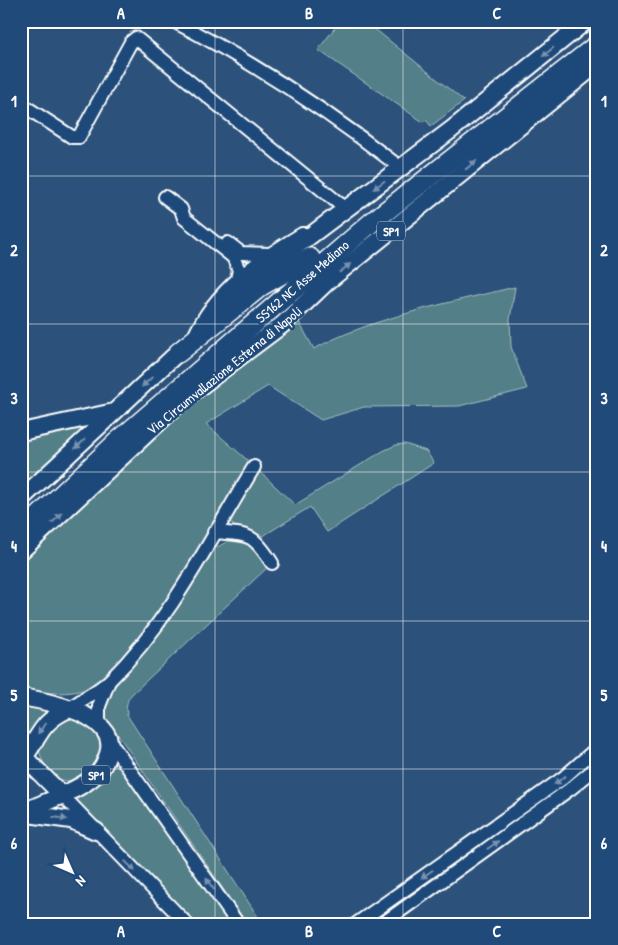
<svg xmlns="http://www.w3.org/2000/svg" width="618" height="945" font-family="'Patrick Hand',sans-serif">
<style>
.green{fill:#527f88;stroke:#a8bfc4}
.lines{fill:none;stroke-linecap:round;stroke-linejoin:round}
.minor-casing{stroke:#fff;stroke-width:16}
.major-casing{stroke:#fff;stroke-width:20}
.highway-casing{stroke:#fff;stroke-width:22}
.minor{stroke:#1f4a7a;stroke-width:12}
.major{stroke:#1f4a7a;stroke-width:16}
.highway{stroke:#1f4a7a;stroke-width:19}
.oneway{fill:#7992af}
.grid{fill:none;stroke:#fff;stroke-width:1;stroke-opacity:0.55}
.labels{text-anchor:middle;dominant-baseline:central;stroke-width:5;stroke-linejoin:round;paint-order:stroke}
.shield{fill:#1f4a7a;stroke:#bcc9d7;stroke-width:1}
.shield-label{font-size:12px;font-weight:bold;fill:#fff}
.street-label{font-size:14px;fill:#fff;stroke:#1f4a7a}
.neatline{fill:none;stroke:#fff;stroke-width:2}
.grid-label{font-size:16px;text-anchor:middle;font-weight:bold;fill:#fff}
</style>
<rect width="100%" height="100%" fill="#2c527b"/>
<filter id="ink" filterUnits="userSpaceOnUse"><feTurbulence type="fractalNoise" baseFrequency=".02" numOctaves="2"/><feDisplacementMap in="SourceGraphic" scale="10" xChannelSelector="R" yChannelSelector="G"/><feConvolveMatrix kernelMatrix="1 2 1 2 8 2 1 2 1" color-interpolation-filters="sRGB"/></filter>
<g filter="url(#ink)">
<path class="green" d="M340,21H365L464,101L431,126L426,120L423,122L318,50Z
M515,287L510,319L511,347L527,389L459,406L364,407L321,420L268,386L206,424L253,465C213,528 174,593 127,651C117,664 105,682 89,688C69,696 43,692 21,692V558L177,412L298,320L314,349C370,318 452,302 515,287Z
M92,423L21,492V437Z
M405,444L426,451L434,463L327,532L310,507L263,536C252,530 238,532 230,522V516L257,469L295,505L383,451L396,445Z
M230,540C253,542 255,549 268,567L132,694C126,701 126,706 127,715L260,920L254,924H247L106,717L104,707L109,691L212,550Z
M21,702L55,709L25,747L21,743Z
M78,716L101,735L102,760C95,766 85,777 77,780C57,786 41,766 39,748L59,718Z
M112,757L116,758L229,924H197L74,798Z"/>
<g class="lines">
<g class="minor-casing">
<path id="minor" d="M173,21C255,63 329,112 401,168
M21,104L72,137H79L131,42L136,38L347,210
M165,197L181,209L184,218L233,257L239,270L237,279
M228,243L241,253L269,254
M194,337C214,290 260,259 302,234H305
M214,532C249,535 252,532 272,563
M69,709C82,699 99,691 110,680C171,620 210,539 254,467
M99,725V706L109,681
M108,739L238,924
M61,794L187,924
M356,924L563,778L597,748
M382,924L570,789L597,767"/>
</g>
<g class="major-casing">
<path id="major" d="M210,319L254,278L451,130L586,21
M21,432L114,412
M21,499L186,345
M21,551L185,398L282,325L327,282L597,64
M21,697C46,701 121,715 108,754C105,764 100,773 91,779C73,793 42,803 21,813
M21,754L61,794
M21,761C41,737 38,723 69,709
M21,813L71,820L96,831"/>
</g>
<g class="highway-casing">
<path id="highway" d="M178,353L261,286L310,258
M21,533L117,442L372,222L597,45"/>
</g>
<use href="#minor" class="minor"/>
<use href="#major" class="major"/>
<use href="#highway" class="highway"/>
</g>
<defs><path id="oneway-solid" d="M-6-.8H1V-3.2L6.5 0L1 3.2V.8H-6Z" transform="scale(1.25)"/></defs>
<g class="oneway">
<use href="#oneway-solid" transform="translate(548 52) rotate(141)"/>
<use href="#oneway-solid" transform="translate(471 165) rotate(-39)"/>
<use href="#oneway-solid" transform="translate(379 185) rotate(143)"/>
<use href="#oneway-solid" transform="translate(345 268) rotate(-39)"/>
<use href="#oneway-solid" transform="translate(147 382) rotate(137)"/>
<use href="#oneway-solid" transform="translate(80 444) rotate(138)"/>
<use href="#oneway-solid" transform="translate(57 518) rotate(-44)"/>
<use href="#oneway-solid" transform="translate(42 728) rotate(125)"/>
<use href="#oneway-solid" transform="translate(560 780) rotate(143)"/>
<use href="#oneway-solid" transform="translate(60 818) rotate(10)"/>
<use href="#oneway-solid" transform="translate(493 845) rotate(-35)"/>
<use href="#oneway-solid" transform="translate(130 866) rotate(45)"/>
<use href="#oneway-solid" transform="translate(427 874) rotate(145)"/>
<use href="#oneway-solid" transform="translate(210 884) rotate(-125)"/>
</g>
</g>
<path class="grid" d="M215,21V924M403,21V924M21,176H597M21,324H597M21,472H597M21,621H597M21,769H597"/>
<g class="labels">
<g class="shield">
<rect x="377" y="221.5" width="28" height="19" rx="4"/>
<rect x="82" y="765.5" width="28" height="19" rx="4"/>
</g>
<g class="shield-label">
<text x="391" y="231">SP1</text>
<text x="96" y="775">SP1</text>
</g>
<g class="street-label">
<text transform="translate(302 281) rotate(-41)">SS162 NC Asse Mediano</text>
<text transform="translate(224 370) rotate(-39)">Via Circumvallazione Esterna di Napoli</text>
</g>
</g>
<rect width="618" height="945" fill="none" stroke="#1f4a7a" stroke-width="55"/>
<g transform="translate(72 872) rotate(135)" stroke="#1f4a7a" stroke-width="4" paint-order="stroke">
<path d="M0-4L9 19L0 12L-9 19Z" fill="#ffffff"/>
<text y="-8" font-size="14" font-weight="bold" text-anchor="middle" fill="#ffffff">N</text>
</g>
<rect x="28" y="28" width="562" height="890" class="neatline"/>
<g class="grid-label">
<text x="121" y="19">A</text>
<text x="309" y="19">B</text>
<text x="497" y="19">C</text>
<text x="14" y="107">1</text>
<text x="604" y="107">1</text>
<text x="14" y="256">2</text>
<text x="604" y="256">2</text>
<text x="14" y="404">3</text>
<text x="604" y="404">3</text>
<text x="14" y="552">4</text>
<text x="604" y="552">4</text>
<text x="14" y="701">5</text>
<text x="604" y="701">5</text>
<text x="14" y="849">6</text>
<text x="604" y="849">6</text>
<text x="121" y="937">A</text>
<text x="309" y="937">B</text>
<text x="497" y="937">C</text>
</g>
</svg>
